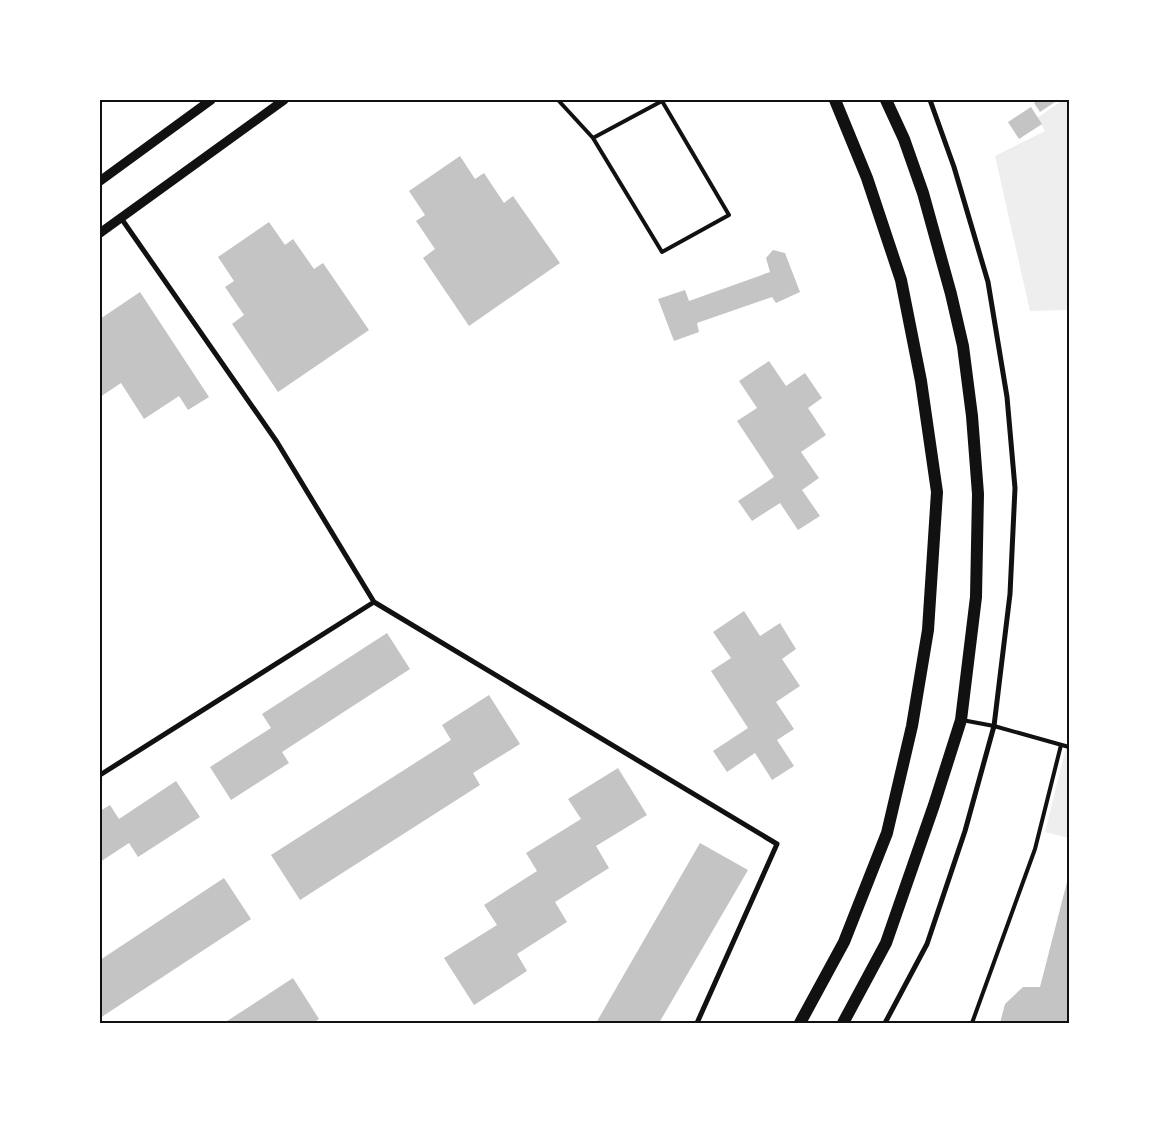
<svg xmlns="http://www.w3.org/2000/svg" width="1169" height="1123" font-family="'Source Sans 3',sans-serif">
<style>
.green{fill:#eee}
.building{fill:#c4c4c4}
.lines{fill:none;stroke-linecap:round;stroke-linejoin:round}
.service{stroke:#111;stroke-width:4}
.minor{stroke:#111;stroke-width:5}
.tertiary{stroke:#111;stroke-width:9}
.primary{stroke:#111;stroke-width:12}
.neatline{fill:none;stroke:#111;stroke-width:2}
</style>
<rect width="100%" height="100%" fill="#fff"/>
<path class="green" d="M1063,100H1069V310L1030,311L995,156L1045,131L1037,118Z
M1069,735V838L1045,832Z"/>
<path class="building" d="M1038,100H1058L1040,112L1034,103Z
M1031,107L1042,124L1019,139L1008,122Z
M460,156L475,179L484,173L504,203L513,196L560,263L469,326L423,258L435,249L416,221L425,215L409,191Z
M269,222L285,245L293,239L314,269L323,263L369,330L278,392L232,324L244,315L225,287L234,281L218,257Z
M773,250L785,253L800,292L776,303L772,297L697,323L699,332L674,341L658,299L685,290L689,301L770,272L766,258Z
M140,292L209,397L188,410L179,396L144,419L121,383L100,397V319Z
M769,361L786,386L805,373L822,398L808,408L826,435L801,452L819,478L802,490L820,516L798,530L780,503L752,521L738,501L774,477L737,421L757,408L739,381Z
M744,611L760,636L780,623L796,649L782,659L800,686L776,702L794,729L777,740L794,766L772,780L755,753L727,772L713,751L748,728L711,671L731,658L713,632Z
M387,633L410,669L282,752L289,763L231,800L210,767L271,728L262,714Z
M489,695L520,744L473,773L480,785L300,900L271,855L451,740L442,725Z
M618,768L647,815L596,846L609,868L555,902L567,922L517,954L527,971L474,1005L444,958L497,925L484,905L537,871L526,853L581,819L568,799Z
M176,781L200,817L138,857L129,843L100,862V811L110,805L119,819Z
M700,843L748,870L659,1023H596Z
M224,878L251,919L100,1018V960Z
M1068,878L1069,1023H1000L1005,1004L1023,987H1040Z
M293,978L319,1019L313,1023H224Z"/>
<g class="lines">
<path class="service" d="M558,100L593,138L662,252L729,215L662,101L593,138
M962,720L994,726L1069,747
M972,1023L1035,849L1061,745"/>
<path class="minor" d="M121,218L277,442L374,602L777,844L697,1023
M100,775L374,602
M885,1023L927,944L965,831L994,726L1010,594L1015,488L1007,397L988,282L954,167L930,100"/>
<path class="tertiary" d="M100,181L211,100
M100,233L284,100"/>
<path class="primary" d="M800,1023L844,942L887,833L912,726L928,630L937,492L921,381L901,280L867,178L835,100
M843,1023L886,943L934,805L961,720L976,597L978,494L972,416L963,346L951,294L923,193L904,139L886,100"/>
</g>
<rect width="1169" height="1123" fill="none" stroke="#ffffff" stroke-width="202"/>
<rect x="101" y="101" width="967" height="921" class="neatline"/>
</svg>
